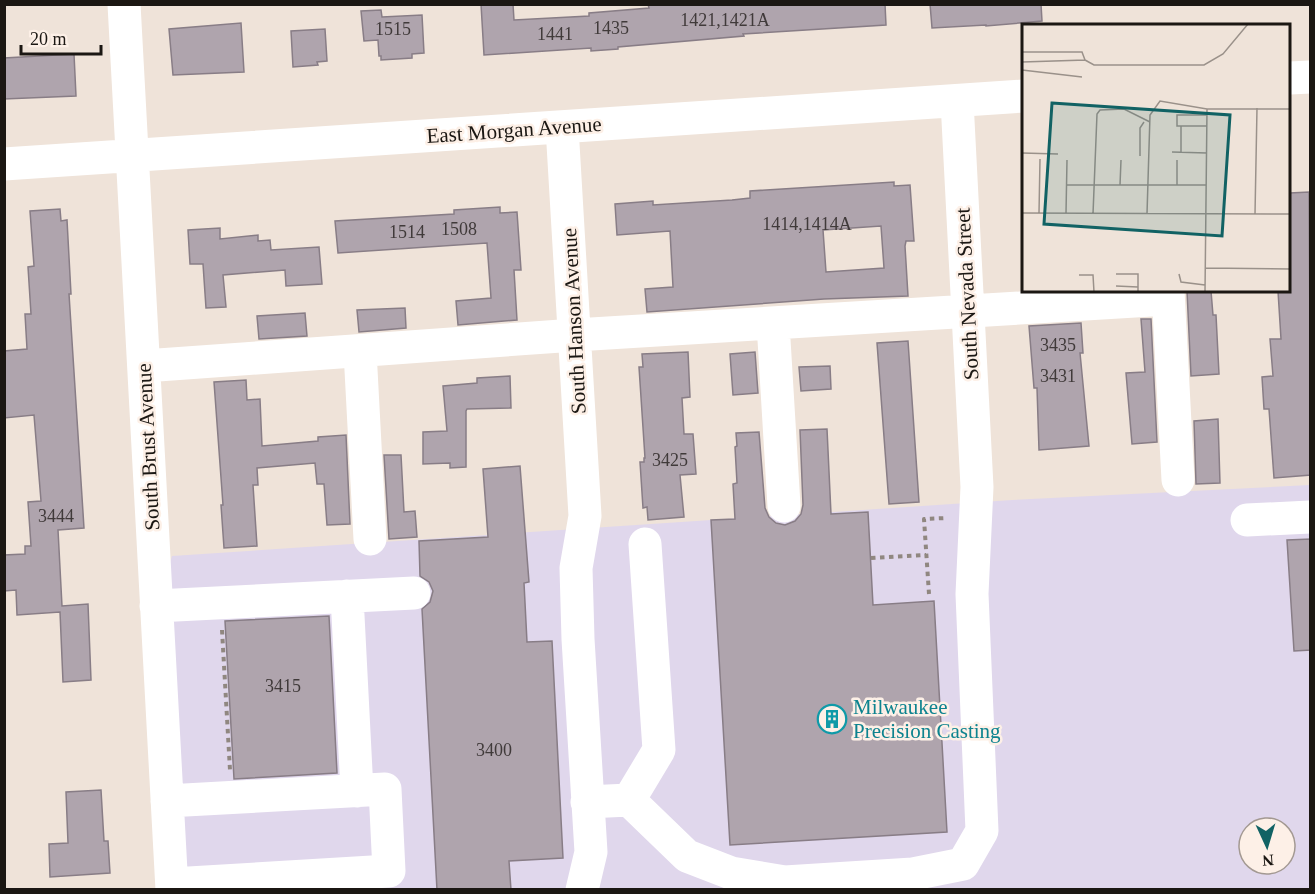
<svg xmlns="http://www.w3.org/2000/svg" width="1315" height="894" font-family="'Times New Roman',serif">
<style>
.industrial{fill:#e0d7ec;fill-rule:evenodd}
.building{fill:#afa4ad;stroke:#887d86;stroke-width:1.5;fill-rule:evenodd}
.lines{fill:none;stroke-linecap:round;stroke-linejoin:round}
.path{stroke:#908780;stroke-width:4;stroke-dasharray:4.5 4.5;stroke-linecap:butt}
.minor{stroke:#fff;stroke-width:33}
.labels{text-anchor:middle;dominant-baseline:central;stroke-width:5;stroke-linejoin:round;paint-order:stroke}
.number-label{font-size:18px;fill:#403a3a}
.street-label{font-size:21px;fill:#1b1713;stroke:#fdf0e7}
.culture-label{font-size:21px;fill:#0d838f;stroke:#fdf0e7;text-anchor:start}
.inset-road{fill:none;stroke:#9a918a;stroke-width:1.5}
.view{fill:#116264;fill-opacity:0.15;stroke:#116264;stroke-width:3}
.inset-edge{fill:none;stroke:#1b1713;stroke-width:3}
</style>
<rect width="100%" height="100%" fill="#efe3d9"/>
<path class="industrial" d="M1310,485V889H172L156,606L172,556L1012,500ZM1249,828H1285V864H1249Z"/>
<path class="building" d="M481,4H513L514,20L589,16V13L649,8L648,4H885L886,25L743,34L744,36L618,47V49L591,51V48L484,55Z
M930,4H1041L1042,21L986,26V25L932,28Z
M381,10L382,17L422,15L424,53L412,54V58L381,60V56H379L378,40L364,41L361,11Z
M241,23L244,72L173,75L169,29Z
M325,29L327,61L317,62L318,65L293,67L291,31Z
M74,54L76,96L4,99V58Z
M894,182V186L910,185L914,241H906L905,246L908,296L824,299L647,312L645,289L673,287L670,231L617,235L615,204L653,201V205L732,200L750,198V191ZM881,226L884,268L826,272L823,230Z
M1309,192L1311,475L1274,478L1269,409H1264L1262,377L1273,376L1270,339H1281L1278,291H1290V193Z
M500,207V213L517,212L521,270H514L517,320L458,325L456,301L491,298L487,243L338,253L335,221L454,214V210Z
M60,209L61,221L67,220L71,294H69L84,528L58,530L62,606L88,604L91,680L63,682L60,612L17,615L16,590L4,591V555L25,554V546H31L28,502L41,501L34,415L4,418V351L27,349L25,314H31L28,267L34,266L30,211Z
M220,228V239L258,235V241L270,240L271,250L319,247L322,284L286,286L285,270L223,275L226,307L206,308L203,264H190L188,230Z
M1187,291H1211L1213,315H1216L1219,374L1191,376Z
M405,308L406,328L359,332L357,310Z
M305,313L307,336L259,339L257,316Z
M1141,319H1151L1157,442L1132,444L1126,373L1145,372Z
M1081,323L1083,353H1080L1089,446L1039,450L1037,388H1034L1029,326Z
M908,341L919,502L889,504L877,343Z
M688,352L690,397L682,398L684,434H693L696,474L680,475L684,517L648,520L647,507L643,508L640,462H644V458H645L639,367H643L642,354Z
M755,352L758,393L733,395L730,354Z
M830,366L831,389L801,391L799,367Z
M510,376L511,408L467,409L466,411V467L450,468V463L423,464V432L447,431L443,386L477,383V378Z
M246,380L247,400L260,399L262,446L318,441V437L346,435L350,524L327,525L324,484H317L315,463L257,468L258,485H253L257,546L224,548L221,505H223L214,382Z
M1218,419L1220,483L1196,484L1194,421Z
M827,429L831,514L868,512L873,605L934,601L947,832L730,845L711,520L735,519L733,484L737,483L735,447L737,446L736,433L759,432L765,508L769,517L776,523L785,525L795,521L801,514L803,505L800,430Z
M384,455H401L404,512L415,511L417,537L389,539Z
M520,466L529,582L524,583L527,642L552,641L563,858L509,861L511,890H437L422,609L430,602L433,591L429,582L420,576L419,541L488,537L483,469Z
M1311,539V650L1294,651L1287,540Z
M329,616L337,773L234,779L225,621Z
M101,790L104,841H108L110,873L50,877L49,844L68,843L66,792Z"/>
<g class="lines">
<path class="path" d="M871,558L926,555
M929,594L924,519L947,518
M222,630L230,770"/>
<path class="minor" d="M124,4L172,890
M1290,78L1310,77
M562,127L585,516L576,568L578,639L591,852L582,890
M4,164L1024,96
M1168,291L1178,480
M773,323L784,506
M360,351L370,539
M144,366L575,335L1168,299
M1247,520L1310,517
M347,596L357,791
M156,606L414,593
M629,800L659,750L645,544
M167,801L385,789L389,871L172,884
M587,802L629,800L687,856L731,873L785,882L913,874L963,864L982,831L972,594L977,487L957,101"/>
</g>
<defs>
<g id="building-ring" transform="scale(1.5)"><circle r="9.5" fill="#fdf0e7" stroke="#0f9aa8" stroke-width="1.5"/><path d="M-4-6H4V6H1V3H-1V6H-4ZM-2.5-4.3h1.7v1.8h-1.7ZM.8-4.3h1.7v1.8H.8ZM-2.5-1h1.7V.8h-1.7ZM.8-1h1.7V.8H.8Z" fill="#0f9aa8"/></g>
</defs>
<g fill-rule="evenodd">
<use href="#building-ring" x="832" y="719"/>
</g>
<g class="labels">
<g class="number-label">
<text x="725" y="20">1421,1421A</text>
<text x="611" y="28">1435</text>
<text x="393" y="29">1515</text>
<text x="555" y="34">1441</text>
<text x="807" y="224">1414,1414A</text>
<text x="459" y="229">1508</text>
<text x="407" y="232">1514</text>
<text x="1058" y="345">3435</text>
<text x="1058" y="376">3431</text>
<text x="670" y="460">3425</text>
<text x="56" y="516">3444</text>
<text x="283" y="686">3415</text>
<text x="494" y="750">3400</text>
</g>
<g class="street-label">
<text transform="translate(514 130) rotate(-4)">East Morgan Avenue</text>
<text transform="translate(967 294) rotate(-93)">South Nevada Street</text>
<text transform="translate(574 321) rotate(-93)">South Hanson Avenue</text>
<text transform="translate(148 447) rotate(-93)">South Brust Avenue</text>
</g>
<g class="culture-label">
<text x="853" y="707">Milwaukee<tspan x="853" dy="24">Precision Casting</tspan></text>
</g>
</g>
<g transform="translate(1022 24)">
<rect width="268" height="268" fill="#efe3d9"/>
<path class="inset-road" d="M0,28H60L63,36L0,38M63,36L72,41H182L201,30L226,0M0,46L60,53M185,102H155V91H185M150,128L185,129M159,128V102M0,129L36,130M118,132V104L122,98M44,161H184M98,161L99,136M155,161V136M0,189L269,190M17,189L18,135M44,189L45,136M71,190L75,90L78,86L102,85L128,98M125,190L128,91L138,77L185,85H269M233,190L235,84M183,244L269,245M94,250H116V268M157,250L159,258L183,261M57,251H71L72,268M94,262L116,263M183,268L185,85"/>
<path class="view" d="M30,79L208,91L200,212L22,200Z"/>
<rect width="268" height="268" class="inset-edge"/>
</g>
<rect width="1315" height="894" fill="none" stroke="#1b1713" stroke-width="12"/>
<g transform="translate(1267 846) rotate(176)"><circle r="28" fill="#fdf0e7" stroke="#a39992" stroke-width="1.5"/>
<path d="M0-4.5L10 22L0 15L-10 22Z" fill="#116264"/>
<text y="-9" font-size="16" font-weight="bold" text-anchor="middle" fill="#1b1713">N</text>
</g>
<path d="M21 45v9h80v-9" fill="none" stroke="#1b1713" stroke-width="3"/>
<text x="30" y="45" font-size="18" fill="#1b1713" stroke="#fdf0e7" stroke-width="4.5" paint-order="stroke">20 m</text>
</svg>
